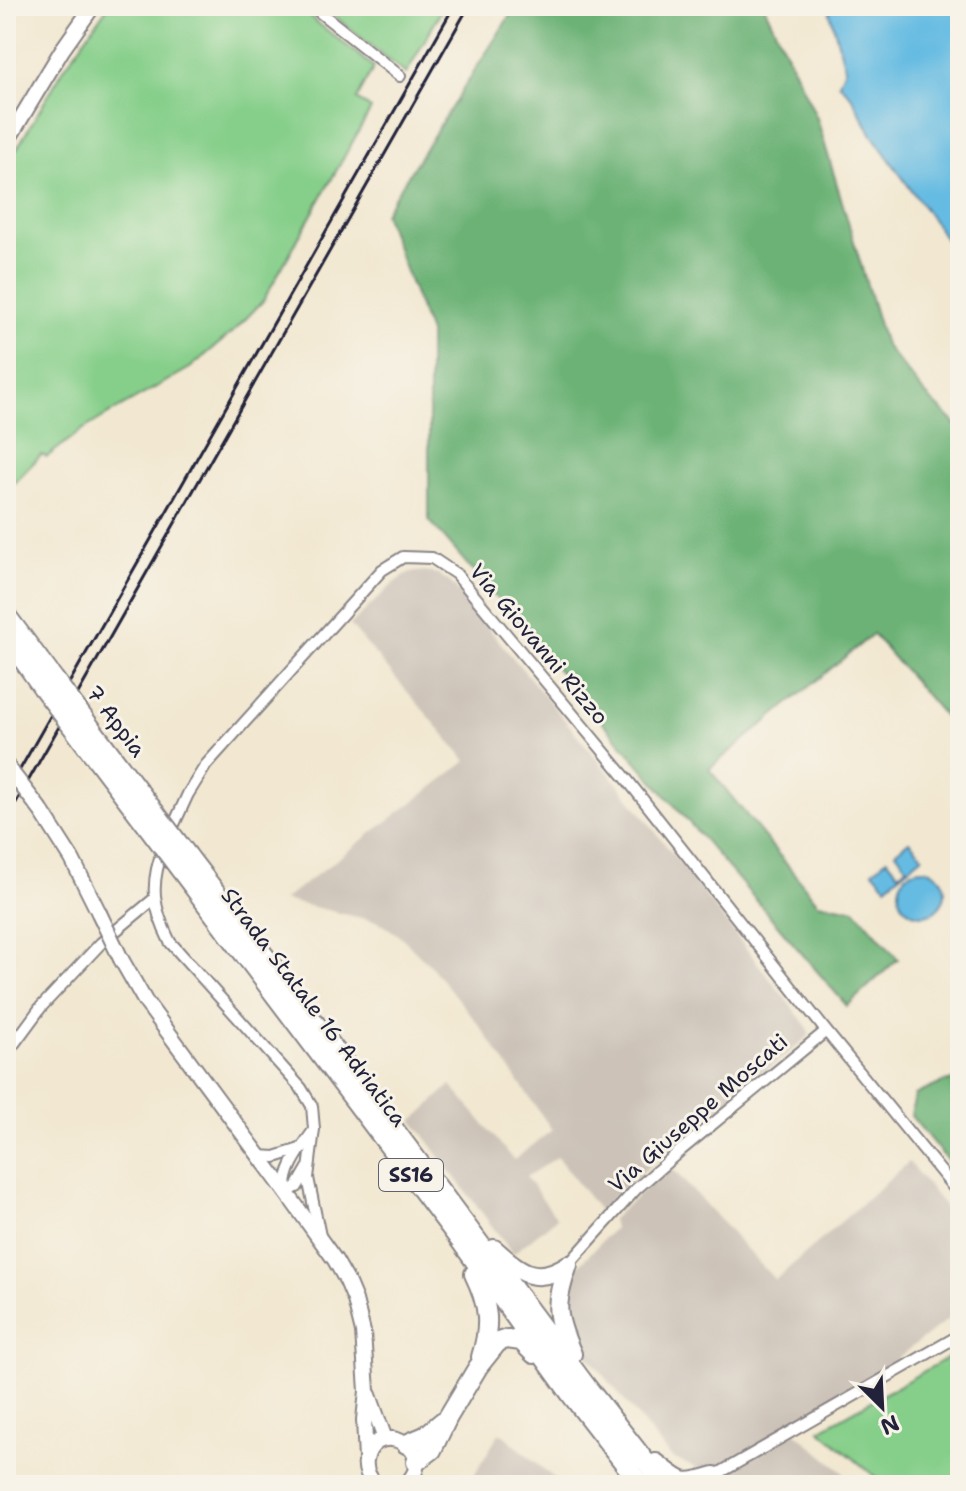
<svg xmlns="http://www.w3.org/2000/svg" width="966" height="1491" font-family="'Shantell Sans',sans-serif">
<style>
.industrial{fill:#ccc2b8}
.green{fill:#86cf8a;stroke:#547862;stroke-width:2}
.forest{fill:#6cb276;stroke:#476a58;stroke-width:2}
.water{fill:#65bbe2;stroke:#446e8e;stroke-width:2}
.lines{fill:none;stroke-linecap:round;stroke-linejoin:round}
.street-casing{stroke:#8a8586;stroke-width:14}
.secondary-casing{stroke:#8a8586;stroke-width:18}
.highway-casing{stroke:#8a8586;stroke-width:22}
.street{stroke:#fff;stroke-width:10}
.secondary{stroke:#fff;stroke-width:14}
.highway{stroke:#fff;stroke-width:18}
.rail{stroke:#22223b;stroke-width:3}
.secondary-bridge-casing{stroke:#8a8586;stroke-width:18;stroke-linecap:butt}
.highway-bridge-casing{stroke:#8a8586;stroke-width:22;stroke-linecap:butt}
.secondary-bridge{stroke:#fff;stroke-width:14}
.highway-bridge{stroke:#fff;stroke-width:18}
.labels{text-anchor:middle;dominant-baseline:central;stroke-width:6;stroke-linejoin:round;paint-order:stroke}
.shield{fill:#f7f3e8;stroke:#62616f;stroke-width:2}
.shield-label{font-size:20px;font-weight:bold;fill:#22223b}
.street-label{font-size:22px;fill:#22223b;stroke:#f7f3e8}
</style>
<rect width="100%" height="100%" fill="#f7f3e8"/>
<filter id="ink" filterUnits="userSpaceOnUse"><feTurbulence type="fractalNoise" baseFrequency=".0125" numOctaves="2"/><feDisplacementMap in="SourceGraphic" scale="16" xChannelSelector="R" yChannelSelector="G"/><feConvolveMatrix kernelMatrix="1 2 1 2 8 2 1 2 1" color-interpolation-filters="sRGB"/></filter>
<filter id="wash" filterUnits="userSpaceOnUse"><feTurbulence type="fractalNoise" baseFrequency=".006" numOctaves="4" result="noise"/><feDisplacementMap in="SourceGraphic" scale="32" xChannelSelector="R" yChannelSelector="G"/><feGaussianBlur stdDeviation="1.8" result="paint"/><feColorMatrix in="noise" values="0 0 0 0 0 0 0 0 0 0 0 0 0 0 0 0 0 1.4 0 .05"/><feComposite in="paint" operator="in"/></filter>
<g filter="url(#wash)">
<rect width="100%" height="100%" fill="#f2e8d1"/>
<path class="industrial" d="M425,571L438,574L451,583L626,794L808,1028L809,1036L661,1156L613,1197L602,1214L557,1157L526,1177L557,1218L513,1254L413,1121L451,1085L514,1160L552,1130L479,1025L430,965L400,936L379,922L283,900L467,761L350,625L395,582L409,573Z
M909,1162L960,1226V1310L895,1360L849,1389L786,1424L858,1485H719L721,1482L714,1467L700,1470L671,1457L588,1356L574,1333L569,1317V1298L577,1267L614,1228L612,1219L670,1166L775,1280Z
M500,1432L562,1485H468Z"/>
<path class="green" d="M108,6H296L374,67L357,99L371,109L263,301L235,330L190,368L112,412L82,430L47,457L41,455L6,491V167L65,67Z
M322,6H444L406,74Z
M960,1351V1485H885L820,1430Z"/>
<path class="forest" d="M516,6H764L817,118L885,345L925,394L960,428V734L873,634L709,769L818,903L855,909L898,959L847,1006L429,520V333L384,213Z
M960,1079V1176L911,1116L915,1095L944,1082Z"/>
<path class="water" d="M828,6H960V264L937,226L872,135L851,96L839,83L845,68Z
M909,841L923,856L886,886L873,871L887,859L899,873L907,867L896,852Z
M899 892a23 23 0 1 1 46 0a23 23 0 1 1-46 0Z"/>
</g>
<g filter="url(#ink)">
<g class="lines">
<g class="street-casing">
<path id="street" d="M312,6L400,76
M170,833L188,794L206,765L382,570L403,557L432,558L456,574L625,777L826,1031L960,1195
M164,847C149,884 153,908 170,942L301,1088L312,1106L314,1129L308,1178L320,1236
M10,1049L41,1007L101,943L154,899
M259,1156L275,1157L300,1149
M308,1168L297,1187L286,1192C284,1169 301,1149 314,1130
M568,1265L636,1189L681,1150L826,1031
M714,1476L960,1335"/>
</g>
<g class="secondary-casing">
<path id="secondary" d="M6,143L62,50L93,6
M42,812L72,859L99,913
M121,959L145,1001L286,1192L335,1260L347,1281L355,1300L363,1332L367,1391L364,1420L366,1459
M369,1395L385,1439
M376,1485C368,1477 363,1468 367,1456C379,1417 442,1452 405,1485"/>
</g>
<g class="highway-casing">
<path id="highway" d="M6,615L54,679
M6,636L42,687
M188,856L264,955L587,1387L664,1485
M179,868L456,1235L572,1396L641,1485
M494,1249C520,1272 535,1286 568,1265
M568,1265C554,1305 555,1315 572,1354
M474,1274C489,1305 491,1325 481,1357
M406,1444L425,1436L443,1421
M416,1462L432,1450L448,1417L478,1367L498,1342L507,1339L521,1341L534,1354
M656,1463C683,1484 681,1486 714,1476"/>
</g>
<use href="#street" class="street"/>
<use href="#secondary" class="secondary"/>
<use href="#highway" class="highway"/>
<path class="rail" d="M6,794L454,6
M6,820L469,6"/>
<g class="secondary-bridge-casing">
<path id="secondary-bridge" d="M6,765L42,812
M99,913L121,959"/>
</g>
<g class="highway-bridge-casing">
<path id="highway-bridge" d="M54,679L188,856
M42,687L179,868"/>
</g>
<use href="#secondary-bridge" class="secondary-bridge"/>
<use href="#highway-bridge" class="highway-bridge"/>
</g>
</g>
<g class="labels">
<rect class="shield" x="379" y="1159" width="64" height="32" rx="6"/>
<g class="shield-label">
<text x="411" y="1175">SS16</text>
</g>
<g class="street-label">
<text transform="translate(539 644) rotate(50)">Via Giovanni Rizzo</text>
<text transform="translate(116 721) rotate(53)">7 Appia</text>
<text transform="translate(314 1007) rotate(53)">Strada Statale 16 Adriatica</text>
<text transform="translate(698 1113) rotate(-41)">Via Giuseppe Moscati</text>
</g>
</g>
<rect width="966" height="1491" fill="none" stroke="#f7f3e8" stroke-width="32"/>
<g transform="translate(882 1407) rotate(156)" stroke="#f7f3e8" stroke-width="6" paint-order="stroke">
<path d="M0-6L14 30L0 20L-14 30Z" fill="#22223b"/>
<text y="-12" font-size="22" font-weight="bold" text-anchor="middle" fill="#22223b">N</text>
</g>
</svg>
